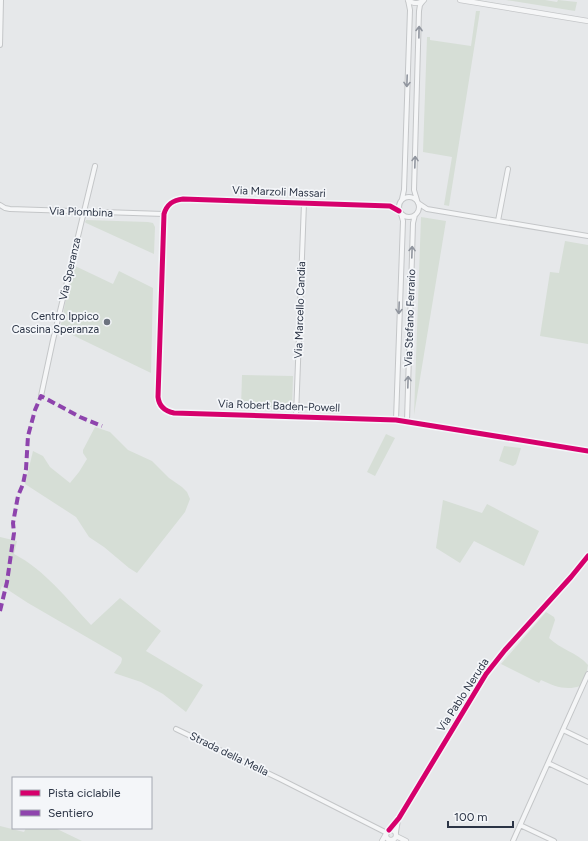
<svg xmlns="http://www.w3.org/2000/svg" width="588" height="841" font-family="Figtree,sans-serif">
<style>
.green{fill:#d6ded6}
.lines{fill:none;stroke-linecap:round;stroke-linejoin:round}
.minor-casing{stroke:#c4c6c8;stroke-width:6}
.tertiary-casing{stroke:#c4c6c8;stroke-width:6}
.minor{stroke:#f5f6f7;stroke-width:4}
.tertiary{stroke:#f5f6f7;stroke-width:4.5}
.quiet{stroke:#8e44ad;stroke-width:4;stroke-dasharray:8 4;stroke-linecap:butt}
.cycleway-casing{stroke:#f4f6f9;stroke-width:8}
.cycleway{stroke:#d6006c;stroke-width:5}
.oneway{stroke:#90959e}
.poi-dot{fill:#6c737f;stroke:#f4f6f9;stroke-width:1.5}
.labels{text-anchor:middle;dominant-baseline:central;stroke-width:3.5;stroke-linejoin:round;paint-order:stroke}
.street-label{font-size:11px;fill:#2b3445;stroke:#f4f6f9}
.poi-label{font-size:11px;fill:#2b3445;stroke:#f4f6f9;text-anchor:end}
</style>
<rect width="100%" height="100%" fill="#e6e8ea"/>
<path class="green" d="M506,0H545L557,2L558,0L577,2L575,11Z
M476,11H480L449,206L444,205L452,157L423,152L427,37H430V40L471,46Z
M421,217L446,221L414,415Z
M86,220L148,222L153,223L155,227L154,254L86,223L85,222Z
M565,241L588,245V344L540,336L550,272L559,273Z
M73,265L113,284L119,271L153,288L151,373L60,329L70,279L73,278L74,274L72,271Z
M242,375L293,376L292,409L241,408Z
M95,427L110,432L128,450L152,461L169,478L182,487L187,492L190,499L185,512L137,573L129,568L104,547L89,537L76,517L25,484L33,451L43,456L50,467L70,483L79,472L87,459L83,453V450Z
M386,434L395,438L375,476L367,472Z
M504,446L521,448L516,464L513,466L499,461Z
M443,500L482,513L487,504L539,531L524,566L474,541L460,563L436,548Z
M0,537L17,541L14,554C45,570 67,599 91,625L120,598L161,631L146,651L203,685L186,712L163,694L141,682L114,673L121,663L122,659L121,657L28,603L2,586L0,591Z
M546,612L554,617L555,620L549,638C560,649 578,653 588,665L586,676L580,686C566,691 554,686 541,680L539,683L501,664Z
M0,826L24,832L26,828H55L82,841H0Z"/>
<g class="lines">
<g class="minor-casing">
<path id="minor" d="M0,45L1,0
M399 207a10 10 0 1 1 20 0a10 10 0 1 1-20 0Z
M402,199L404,190L410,10L408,0
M417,200L414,190L419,11L420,5L423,1
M418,203L427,209L588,236
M0,205L5,208L10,209L164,214
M399,211L390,206L183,199C173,200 167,204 164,214L158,397C159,406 164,411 174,413L396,420L588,451
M498,221L508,169
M41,396L53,340L95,166
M296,416L304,203
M396,420L403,221L401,214
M407,421L413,223L415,215
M176,729L280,779L387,833
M563,730L588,742
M548,763L588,782
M520,825L554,841
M389,830L399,818L486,674L505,650L571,577L588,556
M396,832L398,820
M513,841L588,674"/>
</g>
<g class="tertiary-casing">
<path id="tertiary" d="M408,0C413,4 419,4 424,0
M460,0L588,21
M386 835a5 5 0 1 1 10 0a5 5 0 1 1-10 0Z
M396,836L406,841
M382,841L386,834"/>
</g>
<use href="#minor" class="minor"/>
<use href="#tertiary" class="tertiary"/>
<path class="quiet" d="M0,611L7,582L14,533L13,523L18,496L23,484L26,469L28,436L35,410L41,396L80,417L102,426"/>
<g class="cycleway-casing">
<path id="cycleway" d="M399,211L390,206L183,199C173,200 167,204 164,214L158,397C159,406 164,411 174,413L396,420L588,451
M389,830L399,818L486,674L505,650L571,577L588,556"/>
</g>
<use href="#cycleway" class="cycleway"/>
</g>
<defs><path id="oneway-shaft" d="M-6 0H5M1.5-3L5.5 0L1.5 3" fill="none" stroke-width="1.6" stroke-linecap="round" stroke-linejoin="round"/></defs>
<g class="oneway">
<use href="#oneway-shaft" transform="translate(419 32) rotate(-89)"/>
<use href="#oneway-shaft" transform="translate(407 81) rotate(92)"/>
<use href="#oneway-shaft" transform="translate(415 162) rotate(-88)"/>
<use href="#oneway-shaft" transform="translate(412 252) rotate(-88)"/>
<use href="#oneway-shaft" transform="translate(399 308) rotate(92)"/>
<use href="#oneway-shaft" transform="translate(408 382) rotate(-88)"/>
</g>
<circle class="poi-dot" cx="107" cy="322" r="4"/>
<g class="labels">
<g class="street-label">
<text transform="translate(279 192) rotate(2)">Via Marzoli Massari</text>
<text transform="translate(81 212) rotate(2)">Via Piombina</text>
<text transform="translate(70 269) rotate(-77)">Via Speranza</text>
<text transform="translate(300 310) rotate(-88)">Via Marcello Candia</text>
<text transform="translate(410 318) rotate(-88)">Via Stefano Ferrario</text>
<text transform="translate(279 406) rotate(2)">Via Robert Baden-Powell</text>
<text transform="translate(463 695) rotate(-57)">Via Pablo Neruda</text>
<text transform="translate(229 754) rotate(26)">Strada della Mella</text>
</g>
<g class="poi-label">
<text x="99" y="316">Centro Ippico<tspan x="99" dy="13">Cascina Speranza</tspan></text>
</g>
</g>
<rect x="12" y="777" width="140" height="52" fill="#f4f6f9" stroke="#a4a8b1"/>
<rect x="20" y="790" width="20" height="6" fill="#d6006c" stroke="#a4a8b1"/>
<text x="48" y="797" font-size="12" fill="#2b3445">Pista ciclabile</text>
<rect x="20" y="810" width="20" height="6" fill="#8e44ad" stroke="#a4a8b1"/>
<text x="48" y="817" font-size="12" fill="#2b3445">Sentiero</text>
<path d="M448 821v6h65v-6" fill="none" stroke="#2b3445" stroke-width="2"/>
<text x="454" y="821" font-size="12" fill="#2b3445" stroke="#f4f6f9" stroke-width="3" paint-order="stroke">100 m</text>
</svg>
